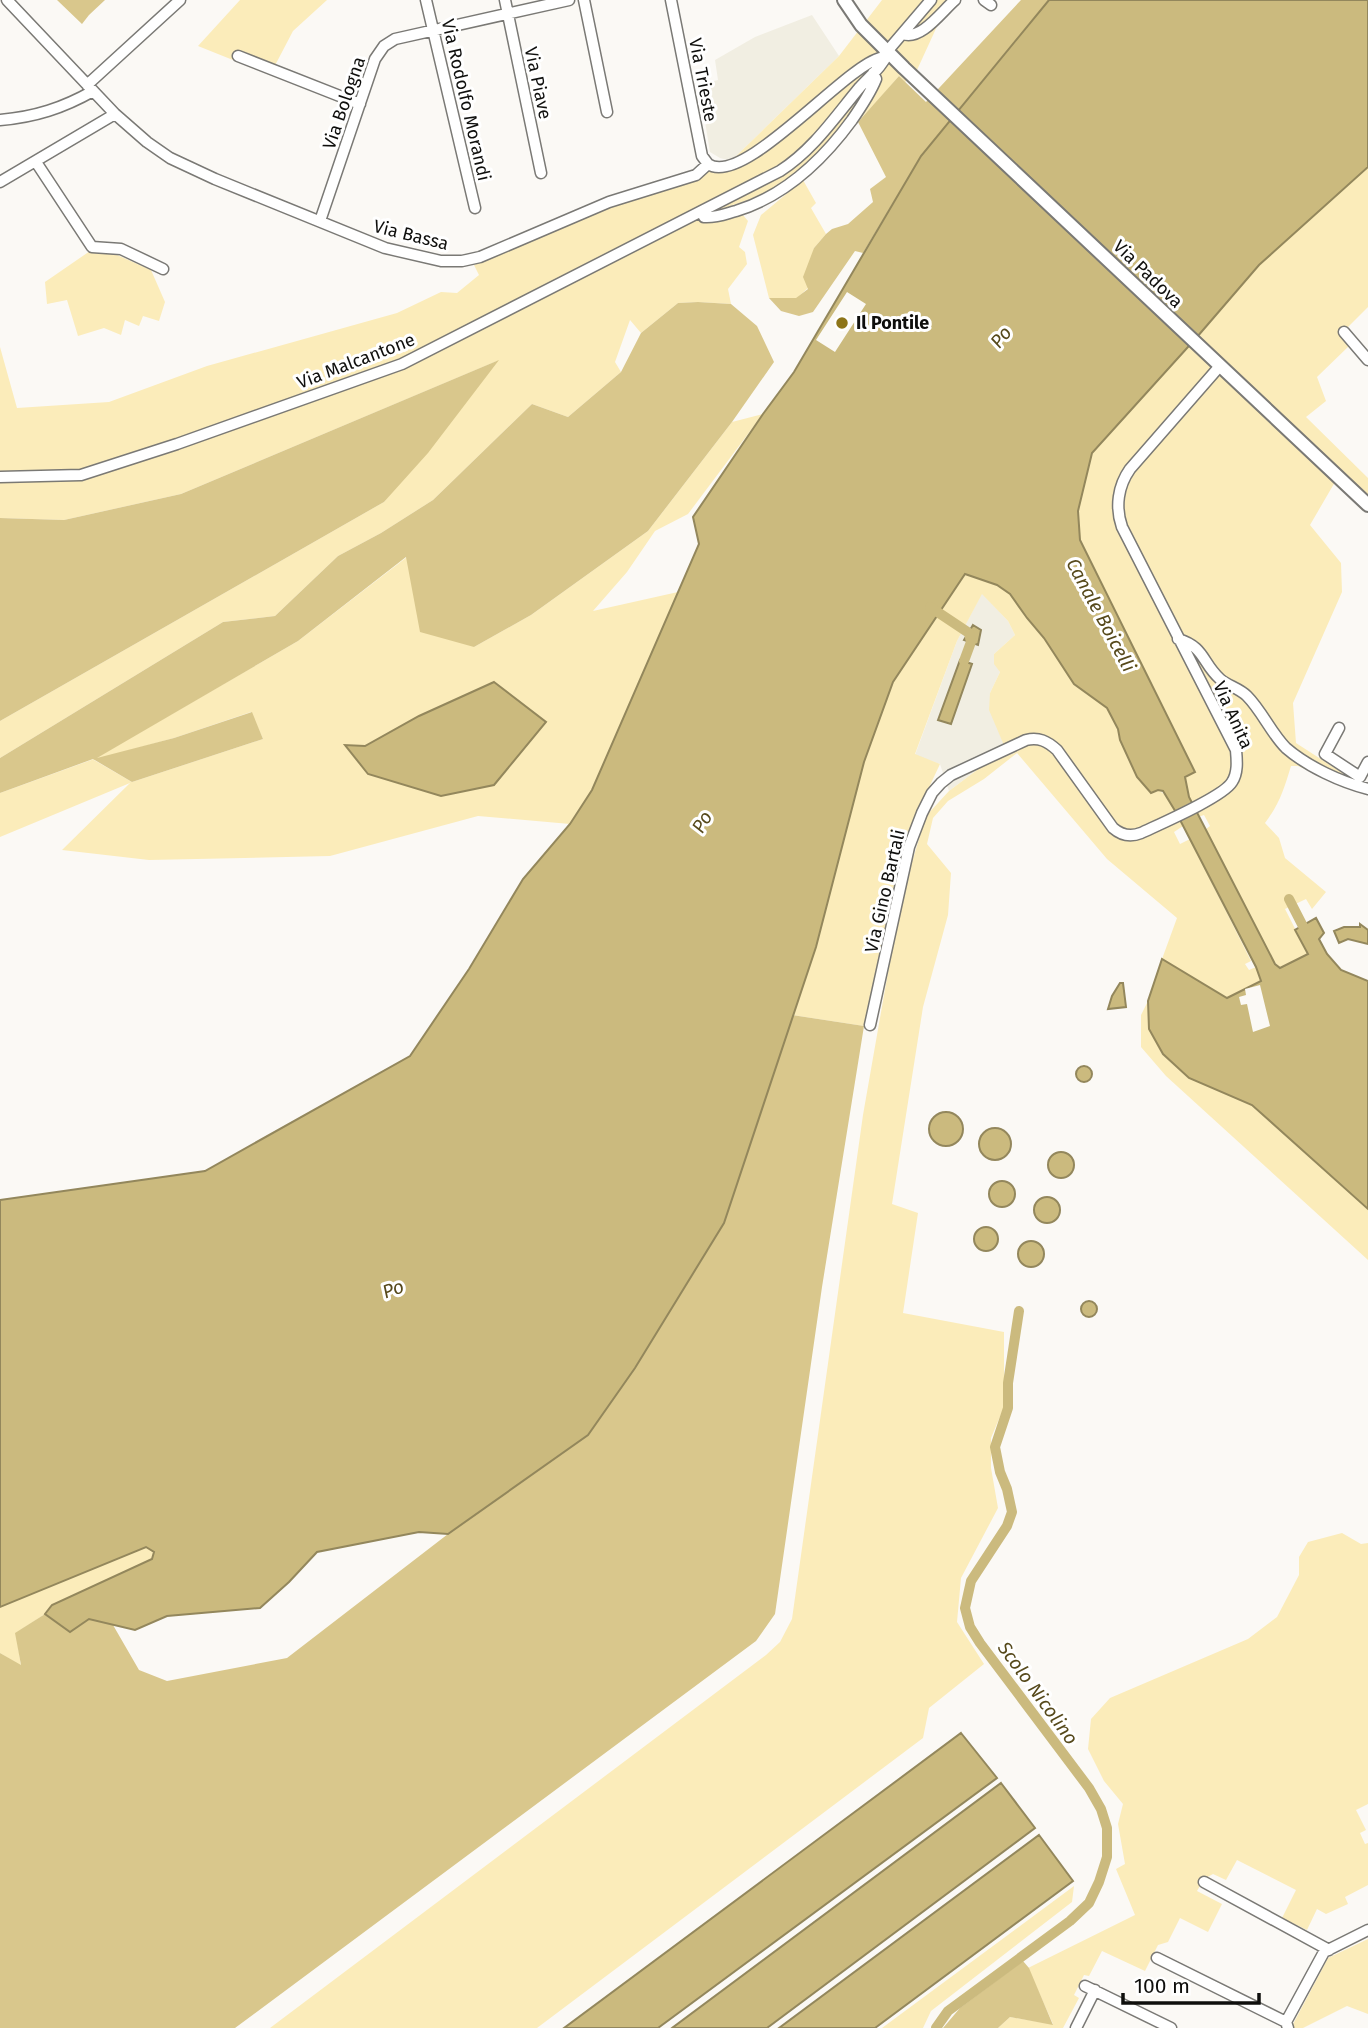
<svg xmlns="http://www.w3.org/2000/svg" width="1368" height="2028" font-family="'Fira Sans',sans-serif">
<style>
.built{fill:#f1eee2}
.green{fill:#fbecba;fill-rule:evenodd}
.forest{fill:#d9c78c}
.water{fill:#cbba7e;stroke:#93875c;stroke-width:2}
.pier{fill:#fbf9f5}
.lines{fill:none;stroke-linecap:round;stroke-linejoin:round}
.canal{stroke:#cbba7e;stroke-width:10}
.minor-casing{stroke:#7a7975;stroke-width:13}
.major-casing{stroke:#7a7975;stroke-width:16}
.minor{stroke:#fff;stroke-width:10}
.major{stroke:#fff;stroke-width:12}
.poi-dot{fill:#8d7519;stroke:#fff;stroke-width:2.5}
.labels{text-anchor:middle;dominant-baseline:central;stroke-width:6;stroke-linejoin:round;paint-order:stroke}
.street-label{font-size:18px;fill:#0f0f0d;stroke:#fff}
.poi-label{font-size:18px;font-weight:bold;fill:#0f0f0d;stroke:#fff;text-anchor:start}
.water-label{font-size:19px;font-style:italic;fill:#56491b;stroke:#fff}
</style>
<rect width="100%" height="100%" fill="#fbf9f5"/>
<path class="built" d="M812,15L839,56L731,161L720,158L710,152L699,85L718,80L715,60L755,37Z
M982,593L1008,621L1015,635L994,654L1000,672L990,693L1017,753L989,761L949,791L940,764L915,755L957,641Z"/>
<path class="green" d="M240,0H327L293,31L270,75L198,46Z
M882,0H956L939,22L917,70L905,82L899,76C862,119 822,163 771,190C749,202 724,206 701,218H726L743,215L748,221L739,247L745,252L747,264L728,289L731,304L698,302L678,303L641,333L630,320L615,362L621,372L568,417L532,404L433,500L381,533L338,556L275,616L223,622L0,758V721L384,502L497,361L181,494L64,520L0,518V347L17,408L109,402L207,366L397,313L441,292L457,293L479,275L474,265L572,222L731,161L839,56Z
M1368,167V307L1342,333L1350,345L1317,377L1326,401L1306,417L1368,478V504L1342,470L1310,525L1341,563L1342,592L1293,703L1296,743L1347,776L1346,778L1321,766L1317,774L1298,766H1291C1284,789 1280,803 1265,823L1279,838L1285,858L1326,892L1312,909L1306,899L1285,909L1308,954L1280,968L1272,959L1206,829L1210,826L1204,815L1198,817L1189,797L1185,777L1194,771L1080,540L1078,511L1092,453L1197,337L1259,265Z
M803,180L816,203L811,208L826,234L814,248L808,288L797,298H769L753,235L761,215Z
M90,251L115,254L151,270L165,302L159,321L143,316L139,326L125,320L121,335L104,328L78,336L67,300L47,304L45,282Z
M763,414L688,514L655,531L627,572L593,611L678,592L592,790L570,824L478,816L330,856L149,860L62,850L130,783L0,837V793L94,759L298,641L407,557L474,647L531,615L648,531L732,422ZM494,682L546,722L494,785L345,746H365L419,716ZM251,712L263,739L132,782L94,760L174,738Z
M965,574L997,585L1010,594L1027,618L1044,638L1074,684L1107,708L1118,729L1120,740L1137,777L1151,793L1158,790C1170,796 1177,814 1183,826L1174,832L1180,844L1190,839L1251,961L1245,964L1249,970L1256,967L1261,980L1227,998L1162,959L1177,918L1107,859L1017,753L984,779L948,801L933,818L927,844L951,873L948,915L923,1007L892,1204L918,1213L903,1313L1004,1332V1407L991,1438V1468L998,1508L961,1578L957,1622L984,1664L929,1708L923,1738L537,2028H270L766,1655L780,1642L792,1619L863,1115L901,898L926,816L949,791L989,761L1015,753L1006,750L989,710L990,693L1000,672L994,664V654L1015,635L1008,621L982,594L957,641L915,754L940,764L903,843L864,1026L792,1015L816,947L864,762L893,682Z
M1148,1001L1149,1029L1162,1054L1189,1078L1252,1105L1368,1209V1260L1166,1076L1141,1047V1015Z
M1342,1533L1361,1544L1368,1543V1804L1356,1810L1366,1830L1360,1833L1365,1844L1368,1843V1885L1345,1897L1348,1904L1326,1914L1317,1909L1307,1930L1282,1918L1296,1890L1237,1860L1226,1880L1213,1874L1204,1879L1197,1891L1222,1904L1208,1932L1180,1918L1168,1942L1158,1945L1145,1971L1102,1951L1089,1976L1084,1975L1074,1995L1079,1998L1063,2028H998L1010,2017L1053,2024L1028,1968L1135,1915L1116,1869L1125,1864L1118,1824L1123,1804L1104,1781L1088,1749L1091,1719L1110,1698L1248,1639L1277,1617L1299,1575V1557L1308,1542Z
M146,1547L154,1552L152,1559L52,1605L45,1614L16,1633L21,1666L0,1653V1607Z
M1074,1886L1072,1902L931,2011L923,2028H882Z
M1368,1939V2014L1347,2006L1303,2028H1293L1292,2026L1328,1958Z"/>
<path class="forest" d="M57,0H105L89,15L82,24Z
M1021,0H1049L921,156L863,253L855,251L813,312L799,316L781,311L769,298H796L808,289L803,277L814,248L826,234L832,229L848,224L873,202L870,189L886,177L858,122L899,76L926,102Z
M698,302L731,304L757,326L774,362L732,422L648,531L531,615L474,647L420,632L406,557L298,641L97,758L174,738L252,712L263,739L132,782L93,759L0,793V758L223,622L275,616L338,556L381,533L433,500L532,404L568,417L621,372L641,333L678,303Z
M499,360L428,453L384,502L0,721V518L64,520L181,494Z
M792,1015L864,1026L822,1287L775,1614L756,1641L235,2028H0V1653L21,1665L15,1633L45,1614L70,1632L89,1619L113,1625L139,1670L167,1681L287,1658L448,1534L588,1435L635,1368L724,1223Z
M1023,1961L1029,1968L1053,2025L1010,2017L998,2028H943L960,2008Z"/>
<path class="water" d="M1049,0H1368V167L1259,265L1197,337L1092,453L1078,511L1080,540L1195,772L1185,777L1189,797L1275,964L1280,968L1308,954L1295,930L1316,918L1324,933L1319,939L1327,954L1341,970L1368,981V1209L1252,1105L1189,1078L1163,1054L1149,1029L1148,1001L1162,959L1227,998L1261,981L1256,967L1177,814L1163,791L1158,790L1151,793L1137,777L1120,740L1118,729L1107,708L1074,684L1044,638L1027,618L1010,594L997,585L965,574L893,682L864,762L816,947L724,1223L635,1368L588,1435L448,1534L419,1532L317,1552L289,1582L260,1608L167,1616L135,1630L89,1619L70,1632L45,1614L52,1605L152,1559L154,1552L146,1547L0,1607V1200L205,1171L410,1056L469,969L523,879L570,824L592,790L699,544L693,517L763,414L794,372L921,156Z
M973,625L981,630L978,645L964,640Z
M960,660L972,664L951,724L938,720Z
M494,682L546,722L494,785L441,796L368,774L345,745L365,746L419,716Z
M1360,924L1368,930V944L1348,939L1339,943L1334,931L1344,927H1360Z
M1120,983H1123L1126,1007L1108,1009L1112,996Z
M1076 1074a8 8 0 1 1 16 0a8 8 0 1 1-16 0Z
M929 1129a17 17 0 1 1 34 0a17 17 0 1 1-34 0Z
M979 1144a16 16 0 1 1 32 0a16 16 0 1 1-32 0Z
M1048 1165a13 13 0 1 1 26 0a13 13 0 1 1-26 0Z
M989 1194a13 13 0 1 1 26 0a13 13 0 1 1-26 0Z
M1034 1210a13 13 0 1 1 26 0a13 13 0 1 1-26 0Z
M974 1239a12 12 0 1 1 24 0a12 12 0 1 1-24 0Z
M1018 1254a13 13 0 1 1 26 0a13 13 0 1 1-26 0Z
M1081 1309a8 8 0 1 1 16 0a8 8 0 1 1-16 0Z
M961,1733L997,1778L658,2028H564Z
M1001,1783L1035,1828L767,2028H672Z
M1039,1835L1073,1881L875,2028H779Z"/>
<path class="pier" d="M847,292L866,304L835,352L816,340Z
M1260,985L1270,1026L1253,1032L1247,1004L1241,1005L1239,997L1246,995L1245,989Z"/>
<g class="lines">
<path class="canal" d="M930,607L969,633L971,642L964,661
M1289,899L1308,936
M936,2028L948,2011L1070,1921L1089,1903L1099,1882L1107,1857V1828L1101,1809L1089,1788L980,1643L970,1627L965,1608L971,1581L1007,1526L1012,1512L1007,1489L1000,1472L995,1447L1008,1408V1383L1019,1311"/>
<g class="minor-casing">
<path id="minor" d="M7,0L115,114L147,142L170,158L215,179L385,248L441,261H462L480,257L609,202L696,175L708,164
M426,0L475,208
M505,0L541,173
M584,0L607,112
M671,0L702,156L708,164
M984,0L991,5
M903,34C921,41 942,11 955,0
M884,55L931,0
M238,56L360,104
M87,85L180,0
M0,120C35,117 63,108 93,91
M36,162L92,247L121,249L163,269
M708,164C743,188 843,68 880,58
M0,182L115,114
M702,212L704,217C716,218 725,214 736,211C785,196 822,161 852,120C861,107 870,94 876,79L873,73
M320,221L375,59L384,46L395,39L569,0
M1344,332L1368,360
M0,477L81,475L177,444L402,364L780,171C813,150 835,117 860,87C870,76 882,67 888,53
M1178,639C1205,647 1202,663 1220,679C1228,686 1239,688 1247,696C1262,711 1271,733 1286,748C1308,767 1341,782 1368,789
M1339,728L1325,754L1360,777L1368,762
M870,1025L909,847L922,813L932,793L941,783L951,775L1026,740C1039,737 1047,741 1057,750L1113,828C1121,835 1131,837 1141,833C1160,824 1223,797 1232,782C1238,773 1237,761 1236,750L1122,527C1115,507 1118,486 1130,469L1219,367
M1204,1882L1329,1950
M1157,1958L1286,2022L1288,2028
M1085,1986L1171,2028
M1286,2022L1324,1952L1368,1930
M1076,2028L1095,1990"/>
</g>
<g class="major-casing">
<path id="major" d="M844,0L861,25L904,68L1368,505"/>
</g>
<use href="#minor" class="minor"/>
<use href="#major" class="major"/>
</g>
<circle class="poi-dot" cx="842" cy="323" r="7"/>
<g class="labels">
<g class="street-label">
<text transform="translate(703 80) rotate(79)">Via Trieste</text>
<text transform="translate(538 83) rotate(78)">Via Piave</text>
<text transform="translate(466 100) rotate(77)">Via Rodolfo Morandi</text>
<text transform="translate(344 103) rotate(-71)">Via Bologna</text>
<text transform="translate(411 235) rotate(14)">Via Bassa</text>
<text transform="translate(1148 274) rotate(44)">Via Padova</text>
<text transform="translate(356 361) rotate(-21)">Via Malcantone</text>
<text transform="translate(1233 715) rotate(66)">Via Anita</text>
<text transform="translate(885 891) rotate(-77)">Via Gino Bartali</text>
</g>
<g class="poi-label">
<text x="856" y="323">Il Pontile</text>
</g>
<g class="water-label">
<text transform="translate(1001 337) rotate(-51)">Po</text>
<text transform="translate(1101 615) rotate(62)">Canale Boicelli</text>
<text transform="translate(702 822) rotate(-60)">Po</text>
<text transform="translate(393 1289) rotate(-20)">Po</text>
<text transform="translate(1038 1693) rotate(54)">Scolo Nicolino</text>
</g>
</g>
<path d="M1123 1993v10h136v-10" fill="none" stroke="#0f0f0d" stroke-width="3.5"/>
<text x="1134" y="1993" font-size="21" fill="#0f0f0d" stroke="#ffffff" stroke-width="5" paint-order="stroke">100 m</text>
</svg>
